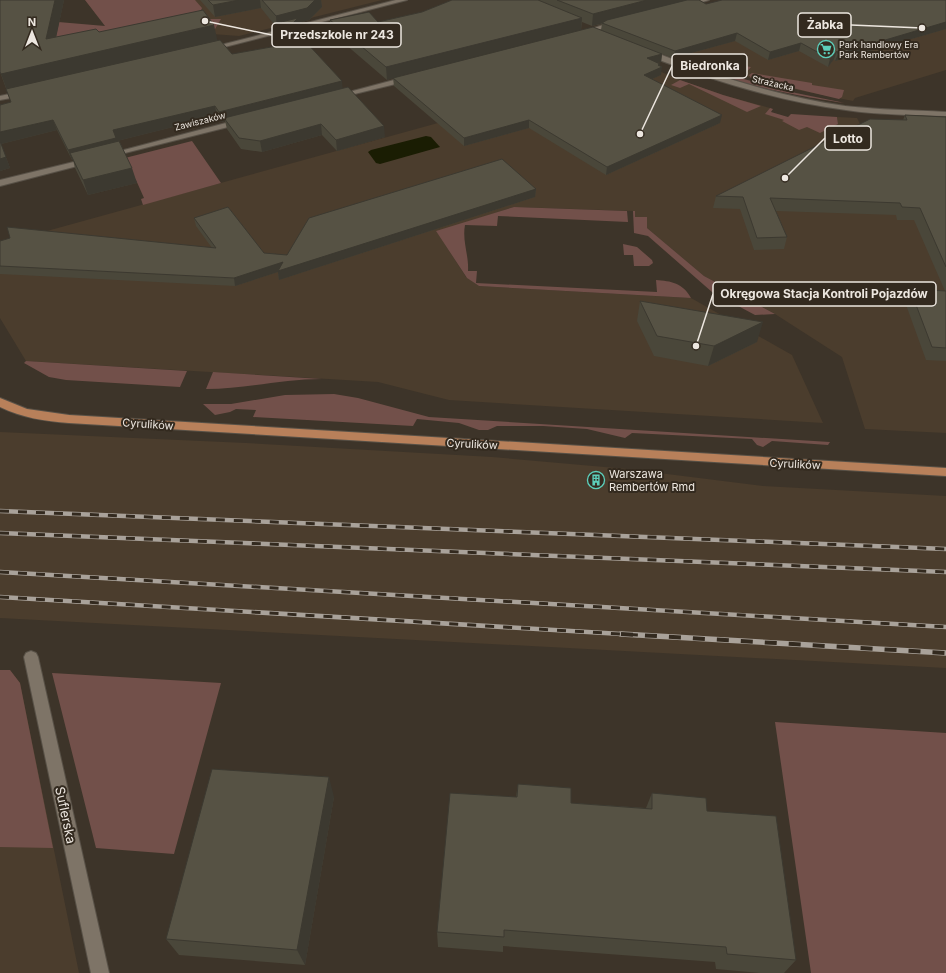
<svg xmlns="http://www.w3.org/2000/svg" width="946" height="973" font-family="Inter,sans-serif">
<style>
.built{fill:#4b3d2d}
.green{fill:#72504a}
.water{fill:#1a1d03}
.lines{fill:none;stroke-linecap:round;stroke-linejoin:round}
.minor-casing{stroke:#585147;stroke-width:2}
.major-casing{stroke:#585147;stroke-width:2}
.minor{fill:#7e7467;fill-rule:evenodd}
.major{fill:#b8805a;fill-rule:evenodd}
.rail-far1-casing{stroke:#a9a29a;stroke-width:4.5}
.rail-casing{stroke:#a9a29a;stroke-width:5.5}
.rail-far1{stroke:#332a1f;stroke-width:3;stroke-dasharray:9;stroke-linecap:butt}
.rail{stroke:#332a1f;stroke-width:4;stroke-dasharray:12;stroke-linecap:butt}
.wall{fill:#4a473a;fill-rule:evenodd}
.shaded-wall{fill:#3c3930}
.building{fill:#565244;stroke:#3c3930}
.labels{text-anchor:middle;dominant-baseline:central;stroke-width:4;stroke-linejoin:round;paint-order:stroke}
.far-poi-label{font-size:9px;fill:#ede7e0;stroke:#332a1f;text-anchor:start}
.far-street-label{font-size:9px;fill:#ede7e0;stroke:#332a1f}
.street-label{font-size:11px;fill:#ede7e0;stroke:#332a1f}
.poi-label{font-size:11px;fill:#ede7e0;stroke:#332a1f;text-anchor:start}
.near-street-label{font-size:13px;fill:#ede7e0;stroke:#332a1f}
.leader{fill:none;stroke:#ede7e0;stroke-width:1.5}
.callout-dot{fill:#ede7e0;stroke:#332a1f;stroke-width:1.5}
.callout{fill:#332a1f;stroke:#ede7e0;stroke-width:1.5}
.callout-label{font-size:12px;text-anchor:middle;font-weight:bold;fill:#ede7e0}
</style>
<rect width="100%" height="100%" fill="#3d3429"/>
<path class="built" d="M85,0H382L239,36L106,26Z
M946,0V70L855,98L853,101L798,90L751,78L718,69L683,56L692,52L783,28Z
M587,40L680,80L723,95L770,108L766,114L807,127L838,124L837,117L857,118L861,126L946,129V433L865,429L842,357L775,314L704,276L647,228L635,217L634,211L514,207L437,232L466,277L479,286L691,298L792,355L823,423L449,400L378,382L26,361L0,318V244L467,115Z
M0,432L246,443L492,457L627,469L763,486L946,496V668L0,618Z
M0,670H10L20,683L79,973H0Z"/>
<path class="green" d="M85,0H195L202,8L197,19H221L212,34L174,31L36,38L0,17L105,26Z
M733,64L751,67L745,74L740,75L718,69L722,65Z
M718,72L796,93L845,103C821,100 734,85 718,72Z
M752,73L812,83V85L844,90L842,97L839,99L751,78L749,75Z
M680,80L723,95L761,106L747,112L689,84L680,88L671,85Z
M770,108L773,109L771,112L788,117L791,114L837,117L838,124L820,133L807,127L799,130L782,121L784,120L765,114Z
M192,141L221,183L143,205L141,199L144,198L136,180L117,160Z
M514,207L627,211L628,222L498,216L497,226L465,225C462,241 469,255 468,271H477L476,283L657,292L656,280C671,281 683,283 691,298L479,286L467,278L436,231Z
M633,211H635V217H647V228L704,276L775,314L755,315L712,292L648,236L634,233Z
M623,244L637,247L652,260L653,263L649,266H634L633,255H624Z
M26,361L187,371L180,387L66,380L49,377L24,363Z
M213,372L322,379C283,379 245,389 206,389Z
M334,394L358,398L429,417L830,442L828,445L772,441L763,447L757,445L752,439L632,433L625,438L587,429L543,426H497L488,430H479L459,423L417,419L413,426L253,417L256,410L236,409L230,412L215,415L203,404H231L285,395Z
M0,670H10L20,683L53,848L0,847Z
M52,673L221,683L174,854L96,848Z
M775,722L946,733V973H811Z"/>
<path class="water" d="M426,136L431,137L440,147L380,164L376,163L368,152L371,150Z"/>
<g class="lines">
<g class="minor-casing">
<path id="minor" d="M396,0H407L209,51L205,49Z
M698,0H709L686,7L683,5Z
M618,20L620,21V23L582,35L579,33Z
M643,50H649C712,75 777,96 845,106C879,110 913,110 946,112V116C913,115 879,115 846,110C776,101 709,79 643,54Z
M409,76L413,78L412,80L338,98L334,96Z
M24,91H27V95L0,100V96Z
M241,119L245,121L244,123L109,157L105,155Z
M90,158H93V162L0,186V180Z
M31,651L36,653L38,657L109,973H91L24,657L26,653Z"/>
</g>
<g class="major-casing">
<path id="major" d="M0,398L27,409L69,415L946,468V476L69,423C45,421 22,418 0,407Z"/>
</g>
<use href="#minor" class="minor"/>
<use href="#major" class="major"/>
<g class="rail-far1-casing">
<path id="rail-far1" d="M0,511L946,549
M0,533L946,572
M0,572L946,627
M0,597L638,635"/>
</g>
<g class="rail-casing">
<path id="rail" d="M621,634L946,653"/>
</g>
<use href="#rail-far1" class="rail-far1"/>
<use href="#rail" class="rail"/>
</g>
<path class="wall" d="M0,0H64L56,37L99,32L217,41L232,54L343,88L385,137L337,151L322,135L262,152L241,149L227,129L225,121L221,122L217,116L117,141L137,183L88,195L75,168L73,160H72L57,130L1,144L10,168L0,171V105L11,102L0,72Z
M200,0H321L322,7L309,20L299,23L300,30L288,41L282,34L281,27L277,28L261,8L215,17Z
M452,0H699L706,4L946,0V29L835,61L834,59L828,67L799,51L768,60L735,41L673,58L662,54L661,62L657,63L659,66L661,75L652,79L720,123L606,175L529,128L464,146L394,86L393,78L387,80L331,32L330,20L378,22L422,12ZM582,22L592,26L602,24L601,30H581Z
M905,115L946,117V361L926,360L905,302L910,289L945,291L914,220H897L896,215L776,211L787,237L784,249L754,250L740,209L713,208L716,196L903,120Z
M536,189L535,197L279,280L278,272L235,286L0,274V241L212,248L196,226L194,218L264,253L287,255Z
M640,301L757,342L708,366L654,356L637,321Z
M518,784L571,803L646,808L652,793L707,811L796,960L784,973H760L716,969L715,962L503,946V952L438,947L437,932L516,797Z
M334,797L305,965L179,955L166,939Z"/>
<path class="shaded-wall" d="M55,0H64L52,57L46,39Z
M239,0H260L261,8L215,17L213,5Z
M315,0H321L322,7L309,20L299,23L300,30L288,41L287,29L281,22V27L277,28L276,16Z
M647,0H687V1L592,26L593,14Z
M582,18L581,31L387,80L386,67Z
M946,22V29L835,61L838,54Z
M214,25L218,43L8,93L1,74Z
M737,33L735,41L673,58L675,51Z
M801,43L799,51L768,60L770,52Z
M837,51L834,59L828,67L830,59Z
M662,54L661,62L646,66L647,58Z
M660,64L659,69L662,67L661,75L643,83L644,75L658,65Z
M342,81L343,91L224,118L225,121L221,122L219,112Z
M215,106L217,116L117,141L120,148L70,153L73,160H72L68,150L113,130Z
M722,115L720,123L606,175L607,167Z
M53,120L57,130L1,144L10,168L0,171V132Z
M529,120V128L464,146V138Z
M321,124L322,135L262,152L260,141Z
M384,126L385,137L337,151L336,140Z
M132,168L137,183L88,195L83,180Z
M536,189L535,197L279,280L278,272L235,286L234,278L283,262Z
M763,322L757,342L708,366L714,346Z
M329,777L334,797L305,965L297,950Z"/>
<path class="building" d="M0,0H55L46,39L96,29L99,32L203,10L214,25L1,74L0,72Z
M208,0H239L213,5Z
M262,0H315L307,8L276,16Z
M452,0H538L582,18L386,67L330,20L369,12L378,22L422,12Z
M557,0H647L593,14Z
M687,0H699L706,4L722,0H946V22L838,54L837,51L830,59L801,43L770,52L737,33L675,51L602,23L607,20Z
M298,18L287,29L281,22Z
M593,27L662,54L647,58L660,64L658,65L662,67L644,75L722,115L607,167L529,120L464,138L393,78Z
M220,40L232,54L305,41L342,81L219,112L215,106L113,130L116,138L68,150L53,120L0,132V105L11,102L6,89Z
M348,87L384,126L336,140L321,124L260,141L239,138L224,118Z
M905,115L946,117V267L920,208L902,207L900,203L770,198L787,237L757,238L743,197L716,196L870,119L907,120Z
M0,141L6,157L0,159Z
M119,141L132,168L83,180L70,153Z
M502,159L536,189L278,271L283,262L234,278L0,266V241L10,238L7,227L216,248L194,218L228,207L264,253L287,255L309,218Z
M910,289L946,291V348L932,347Z
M640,301L763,322L714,346L657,336Z
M212,769L329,777L297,950L166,939Z
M518,784L571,788V803L652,809V793L706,798L707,811L776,816L796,960L727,954L726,947L504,930V937L437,932L450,793L517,797Z"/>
<defs>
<g id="supermarket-ring" transform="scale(0.9)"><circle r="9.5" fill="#332a1f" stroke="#5cceba" stroke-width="1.5"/><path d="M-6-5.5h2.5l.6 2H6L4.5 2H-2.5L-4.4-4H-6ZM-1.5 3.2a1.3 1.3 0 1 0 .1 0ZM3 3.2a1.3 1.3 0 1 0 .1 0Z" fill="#5cceba"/></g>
<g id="building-ring" transform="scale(0.9)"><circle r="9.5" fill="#332a1f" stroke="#5cceba" stroke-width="1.5"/><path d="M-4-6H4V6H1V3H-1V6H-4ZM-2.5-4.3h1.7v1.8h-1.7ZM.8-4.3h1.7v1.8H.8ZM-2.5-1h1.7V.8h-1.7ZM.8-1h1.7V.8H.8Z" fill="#5cceba"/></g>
</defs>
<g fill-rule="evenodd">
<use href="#supermarket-ring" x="826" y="49"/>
<use href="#building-ring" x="596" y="480"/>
</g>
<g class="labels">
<g class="far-poi-label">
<text x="839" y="44">Park handlowy Era<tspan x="839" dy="10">Park Rembertów</tspan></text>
</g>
<g class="far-street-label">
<text transform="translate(773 83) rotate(13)">Strażacka</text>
<text transform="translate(200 121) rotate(-14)">Zawiszaków</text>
</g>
<g class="street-label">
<text transform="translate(148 424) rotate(4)">Cyrulików</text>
<text transform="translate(472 444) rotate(3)">Cyrulików</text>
<text transform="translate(795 464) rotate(3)">Cyrulików</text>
</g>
<g class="poi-label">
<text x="609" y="474">Warszawa<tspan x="609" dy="13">Rembertów Rmd</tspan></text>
</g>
<g class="near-street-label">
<text transform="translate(66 815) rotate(78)">Suflerska</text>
</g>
</g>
<path class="leader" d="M922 28L851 25M205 21L272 35M640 134L672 66M785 178L825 138M696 346L713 294"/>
<g class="callout-dot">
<circle cx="922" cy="28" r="4"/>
<circle cx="205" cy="21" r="4"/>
<circle cx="640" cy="134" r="4"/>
<circle cx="785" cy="178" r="4"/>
<circle cx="696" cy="346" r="4"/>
</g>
<g class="callout">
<rect x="798" y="13" width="53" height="24" rx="4"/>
<rect x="272" y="23" width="129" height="24" rx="4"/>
<rect x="672" y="54" width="75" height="24" rx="4"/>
<rect x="825" y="126" width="46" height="24" rx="4"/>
<rect x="713" y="282" width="223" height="24" rx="4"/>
</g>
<g class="callout-label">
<text x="825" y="29">Żabka</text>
<text x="337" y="39">Przedszkole nr 243</text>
<text x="710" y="70">Biedronka</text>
<text x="848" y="143">Lotto</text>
<text x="824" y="298">Okręgowa Stacja Kontroli Pojazdów</text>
</g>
<g transform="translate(32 32)" stroke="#332a1f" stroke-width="3" paint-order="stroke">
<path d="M0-3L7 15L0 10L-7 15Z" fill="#ede7e0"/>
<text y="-6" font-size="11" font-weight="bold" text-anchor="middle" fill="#ede7e0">N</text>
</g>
</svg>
